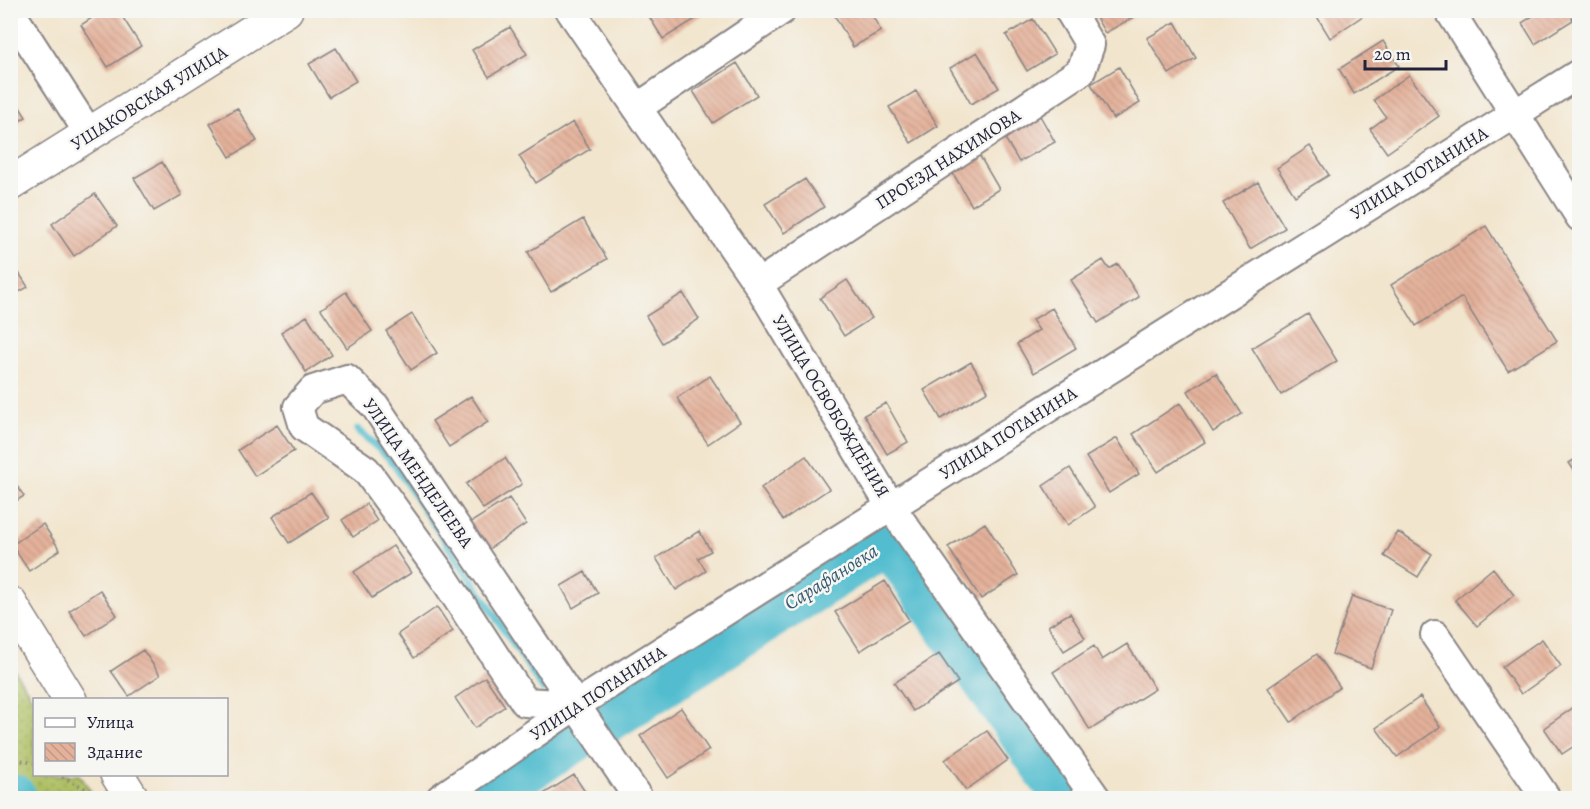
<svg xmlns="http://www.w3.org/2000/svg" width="1590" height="809" font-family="Alegreya,serif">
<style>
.park{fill:url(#park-dots);stroke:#68704e;stroke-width:1.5}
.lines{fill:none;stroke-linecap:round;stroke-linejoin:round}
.stream{stroke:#53bdcf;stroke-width:8}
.river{stroke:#53bdcf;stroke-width:48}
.building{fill:url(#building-back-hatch)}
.street-casing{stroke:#8a8484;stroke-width:32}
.secondary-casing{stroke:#8a8484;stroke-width:36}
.path{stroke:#8a8484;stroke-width:4;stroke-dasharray:1.5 4.5;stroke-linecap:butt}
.street{stroke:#fff;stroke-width:28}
.secondary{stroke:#fff;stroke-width:33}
.labels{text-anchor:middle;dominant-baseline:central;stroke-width:5;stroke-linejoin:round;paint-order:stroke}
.street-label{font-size:18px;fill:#22223b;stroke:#f6f6f2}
.water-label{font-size:20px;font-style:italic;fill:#33586f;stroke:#f6f6f2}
</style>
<defs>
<pattern id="park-dots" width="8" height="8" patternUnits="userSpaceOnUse" patternTransform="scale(1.5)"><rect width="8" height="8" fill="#adbf62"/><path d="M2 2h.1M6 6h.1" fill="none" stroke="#8c9b52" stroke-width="1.8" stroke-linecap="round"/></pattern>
<pattern id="building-back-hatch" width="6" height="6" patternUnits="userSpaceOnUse" patternTransform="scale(1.5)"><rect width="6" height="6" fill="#e4b19a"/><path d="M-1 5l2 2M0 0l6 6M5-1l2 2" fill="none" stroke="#c39886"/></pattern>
</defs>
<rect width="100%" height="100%" fill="#f6f6f2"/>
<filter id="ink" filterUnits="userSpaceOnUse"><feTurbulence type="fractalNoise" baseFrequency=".0167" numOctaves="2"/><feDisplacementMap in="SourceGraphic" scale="12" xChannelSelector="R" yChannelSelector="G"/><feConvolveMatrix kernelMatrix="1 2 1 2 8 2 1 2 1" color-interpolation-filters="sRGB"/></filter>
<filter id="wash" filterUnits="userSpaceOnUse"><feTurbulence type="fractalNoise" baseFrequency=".008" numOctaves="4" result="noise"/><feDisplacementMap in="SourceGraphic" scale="24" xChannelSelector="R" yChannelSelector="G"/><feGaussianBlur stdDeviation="1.35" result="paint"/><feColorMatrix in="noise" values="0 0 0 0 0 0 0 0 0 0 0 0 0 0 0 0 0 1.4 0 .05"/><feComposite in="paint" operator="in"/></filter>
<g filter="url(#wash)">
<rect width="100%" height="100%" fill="#f2e5cd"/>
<path class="park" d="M10,663L34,701V774L80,775L95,798H11Z"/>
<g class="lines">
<path class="stream" d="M358,430L391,459L543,688"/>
<path class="river" d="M599,724L889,540L1067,798
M10,798H13
M481,798L585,732"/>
</g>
<g id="blocks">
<path class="building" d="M104,10H118L141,46L108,67L81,25Z
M645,10H710L663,39Z
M833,10H869L881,31L853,47L832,11Z
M1092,10H1130L1134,17L1105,33Z
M1313,10H1365L1367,13L1330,38Z
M1542,10H1568L1573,20L1535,44L1522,23Z
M1033,19L1055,54L1027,71L1006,35Z
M1175,22L1196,58L1169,74L1147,38Z
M510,27L527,54L489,77L472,50Z
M1383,41L1399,66L1354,94L1339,69Z
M336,48L356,81L329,97L309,64Z
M977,52L999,88L971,104L950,68Z
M737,63L757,95L713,123L693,91Z
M1119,67L1140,103L1113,119L1091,84Z
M1409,75L1439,116L1387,153L1370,129L1386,117L1374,100Z
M916,91L938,126L911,143L889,107Z
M10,92L26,117L10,127Z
M237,108L257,141L230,157L210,124Z
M1039,114L1055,142L1019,162L1003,135Z
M573,122L590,149L536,183L519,156Z
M1310,146L1329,175L1295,196L1277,168Z
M978,153L999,189L972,206L951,170Z
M162,162L182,195L154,211L134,178Z
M805,179L824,207L784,233L765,204Z
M1258,182L1285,228L1250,249L1223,203Z
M95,194L117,226L74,256L52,224Z
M583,219L607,259L551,292L528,252Z
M1486,226L1557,341L1508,371L1462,297L1416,326L1391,285Z
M10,259L28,287L10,297Z
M1103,260L1109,269L1118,264L1139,297L1098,323L1071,280Z
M847,280L872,318L844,336L820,298Z
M346,292L372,331L347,348L321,309Z
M683,293L699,319L662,343L646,316Z
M1052,308L1076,348L1034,373L1017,344L1039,330L1032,320Z
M412,314L437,353L411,370L386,331Z
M1308,314L1337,361L1281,395L1252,348Z
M307,316L332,355L306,372L281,332Z
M971,362L988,391L941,419L924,390Z
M1216,373L1242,414L1213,432L1188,391Z
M710,376L740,422L708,444L677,398Z
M471,396L488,422L449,447L432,421Z
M886,403L908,442L887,454L864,415Z
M1180,403L1205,442L1158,472L1133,434Z
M277,425L294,451L255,476L238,450Z
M1117,438L1139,474L1109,493L1086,457Z
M806,456L829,489L783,520L761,488Z
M1580,456V479L1569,463Z
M505,458L522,484L483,509L466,484Z
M1070,468L1095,507L1068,525L1043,486Z
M10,476L24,496L10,505Z
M311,492L329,518L289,543L272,517Z
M509,498L526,524L487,550L470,523Z
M366,504L377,521L353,537L342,520Z
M985,523L1018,575L981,599L948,547Z
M43,524L60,550L29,571L12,545Z
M699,531L711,551L698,558L706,571L676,590L656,558Z
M1398,532L1432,554L1418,577L1384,556Z
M393,546L411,573L372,598L354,572Z
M1493,568L1514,595L1477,626L1455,600Z
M585,572L598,593L573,608L561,586Z
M885,581L909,620L860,651L835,612Z
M100,590L117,615L86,636L69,611Z
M1352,596L1391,610L1371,668L1332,654Z
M437,607L453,631L414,658L398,634Z
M1070,613L1085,638L1064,651L1048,626Z
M1542,639L1561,666L1521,694L1502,667Z
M1127,644L1155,689L1090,730L1053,672L1094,646L1102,660Z
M143,650L160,675L129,696L111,671Z
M939,654L958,682L913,711L894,683Z
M1317,654L1340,687L1291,722L1268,688Z
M485,677L505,706L475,728L455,698Z
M1420,697L1440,727L1397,757L1376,728Z
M1580,703V742L1562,754L1544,728Z
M681,708L709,750L668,778L640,736Z
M987,731L1008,760L966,790L945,760Z
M574,775L589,798H537Z"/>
</g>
</g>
<g filter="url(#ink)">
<use href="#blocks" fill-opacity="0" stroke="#8a8484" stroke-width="1.5"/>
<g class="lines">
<g class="street-casing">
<path id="street" d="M570,10L758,284L891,507L1096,798
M1449,10L1580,217
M10,11L90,135
M637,108L782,10
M758,284L1081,71L1090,45L1069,10
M1435,635L1546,798
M576,705L525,702L442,575L366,470L304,427L298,407L313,390L347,379L375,406L638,798
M441,798L576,705L1580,73"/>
</g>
<g class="secondary-casing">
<path id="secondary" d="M10,184L286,10
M10,603L70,700
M117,774L132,798"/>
</g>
<path class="path" d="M10,758L34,763
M57,774L90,791"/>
<use href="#street" class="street"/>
<use href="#secondary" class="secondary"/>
</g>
</g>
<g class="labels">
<g class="street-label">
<text transform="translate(149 98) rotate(-32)">УШАКОВСКАЯ УЛИЦА</text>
<text transform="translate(948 159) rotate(-33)">ПРОЕЗД НАХИМОВА</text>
<text transform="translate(1419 173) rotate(-32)">УЛИЦА ПОТАНИНА</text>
<text transform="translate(831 406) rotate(59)">УЛИЦА ОСВОБОЖДЕНИЯ</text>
<text transform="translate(1008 433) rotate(-32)">УЛИЦА ПОТАНИНА</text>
<text transform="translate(418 473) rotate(55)">УЛИЦА МЕНДЕЛЕЕВА</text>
<text transform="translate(598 693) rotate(-33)">УЛИЦА ПОТАНИНА</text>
</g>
<g class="water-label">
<text transform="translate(831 577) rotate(-32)">Сарафановка</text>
</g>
</g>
<rect width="1590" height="809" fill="none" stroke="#f6f6f2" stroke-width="36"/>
<rect x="33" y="698" width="195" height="78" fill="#f6f6f2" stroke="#a1a1a9" stroke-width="1.5"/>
<rect x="45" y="718" width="30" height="9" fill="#ffffff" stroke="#a1a1a9" stroke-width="1.5"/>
<text x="87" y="728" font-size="18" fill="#22223b">Улица</text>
<rect x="45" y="743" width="30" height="18" fill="url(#building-back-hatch)" stroke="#a1a1a9" stroke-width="1.5"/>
<text x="87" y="758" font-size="18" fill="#22223b">Здание</text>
<path d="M1365 60v9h81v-9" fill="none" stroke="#22223b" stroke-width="3"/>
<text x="1374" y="60" font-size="18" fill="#22223b" stroke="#f6f6f2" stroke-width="4.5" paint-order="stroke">20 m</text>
</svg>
